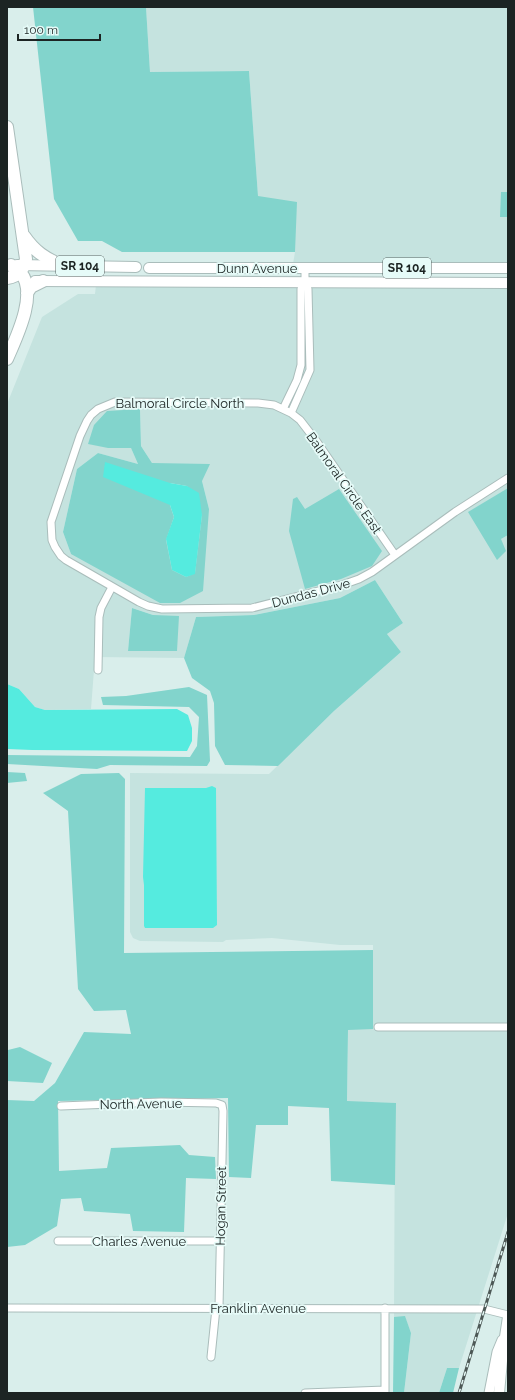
<svg xmlns="http://www.w3.org/2000/svg" width="515" height="1400" font-family="Raleway,sans-serif">
<style>
.built{fill:#c5e3df;fill-rule:evenodd}
.green{fill:#82d4cc;fill-rule:evenodd}
.water{fill:#55ebdf}
.lines{fill:none;stroke-linecap:round;stroke-linejoin:round}
.street-casing{stroke:#aabdbb;stroke-width:9}
.secondary-casing{stroke:#aabdbb;stroke-width:11}
.primary-casing{stroke:#aabdbb;stroke-width:12}
.highway-casing{stroke:#aabdbb;stroke-width:14}
.street{stroke:#fff;stroke-width:7}
.secondary{stroke:#fff;stroke-width:9}
.primary{stroke:#fff;stroke-width:10}
.highway{stroke:#fff;stroke-width:12}
.rail-casing{stroke:#4d5856;stroke-width:3}
.rail{stroke:#e6fbf8;stroke-width:1.5;stroke-dasharray:4.5;stroke-linecap:butt}
.labels{text-anchor:middle;dominant-baseline:central;stroke-width:3.5;stroke-linejoin:round;paint-order:stroke}
.shield{fill:#e6fbf8;stroke:#596463;stroke-width:1}
.shield-label{font-size:12px;font-weight:bold;fill:#1c2423}
.street-label{font-size:13px;fill:#1c2423;stroke:#e6fbf8}
</style>
<rect width="100%" height="100%" fill="#d9eeeb"/>
<path class="built" d="M146,7H508V264H293L295,252L258,196L249,71L150,72Z
M96,285L508,287V488L469,512L501,539L508,535V1213L459,1368H447L439,1393H404L411,1333L405,1317H394L395,1103L347,1102L348,1029H373V945H340L272,938L226,940L223,942L140,941L133,938L130,932V773L269,774L334,711L401,652L387,634L403,623L375,580L340,598L254,615L196,617L184,658L95,657L91,709L45,710L35,707L19,689L7,684V404L42,317L78,294H95ZM140,409L141,446L152,463L202,481L209,509L71,554L63,532L77,469L98,453L138,464L131,448ZM132,608L153,615L128,651Z"/>
<path class="green" d="M33,7H146L150,72L249,71L258,196L297,202L295,252H122L102,241H78L54,199Z
M501,192H508V217H500Z
M140,409L141,446L152,463L210,464L202,481L209,509L203,591L180,603H160L71,554L63,532L77,469L98,453L138,464L131,448H108L88,444L94,425L107,411ZM170,483L187,486L202,515L195,573L186,577L172,570L166,540L174,517L170,505Z
M508,488V535L501,539L506,551L497,560L468,512Z
M339,489L382,551L372,566L341,579L305,589L289,531L293,499L297,497L305,509Z
M375,580L403,623L387,634L401,652L334,711L278,766L225,765L215,746L214,703L210,691L192,678L184,658L196,617L254,615L340,598Z
M132,608L153,615L179,616L177,651H128Z
M189,687L207,695L210,761L207,766L110,765L97,769L7,764V755L190,757L197,746L199,717L189,707L103,705L101,697L126,696Z
M7,772L25,773L27,781L7,783Z
M119,773L125,779L124,953L373,950V1029L348,1030L347,1101L396,1103L395,1185L331,1181L329,1108L288,1106V1125H256L251,1178L229,1177L228,1098L58,1101L59,1171L107,1168L111,1148L180,1145L189,1155L215,1157L216,1179L186,1178L184,1232L133,1231L130,1214L84,1211L81,1198L61,1199L57,1226L25,1245L7,1247V1100L34,1101L55,1083L84,1032L131,1034L126,1010L94,1011L78,989L68,811L43,793L81,774Z
M20,1047L52,1063L43,1083L7,1081V1052L8,1050Z
M405,1316L411,1333L404,1393H393L394,1317Z
M447,1368H459L453,1393H439Z"/>
<path class="water" d="M105,462L170,483L187,486L199,493L202,515L195,574L186,577L172,570L166,539L174,517L170,505L103,477Z
M7,684L19,689L35,707L45,710L177,709L188,715L192,728V741L187,751L32,750L7,749Z
M212,786L216,788L217,925L213,928H145L144,926V885L143,877L145,788H206Z"/>
<g class="lines">
<g class="street-casing">
<path id="street" d="M283,409L297,380L301,365V289L305,283V267
M291,413L310,370L308,289L305,283
M395,555L317,442L300,420L291,413L274,405L258,403L115,402L98,409L91,415L87,421L80,436L51,522L52,540L55,547L61,556L66,560L139,602L148,606L162,609L252,608L342,585L359,579L372,572L455,512L508,478
M98,670L99,617L101,608L112,587
M378,1027H508
M61,1106L161,1102L216,1103L222,1105L223,1111L219,1308
M58,1241H220
M7,1308L484,1309L508,1315
M211,1357L216,1308
M305,1393L385,1390
M385,1393V1308"/>
</g>
<g class="secondary-casing">
<path id="secondary" d="M489,1393L497,1352L502,1340"/>
</g>
<g class="primary-casing">
<path id="primary" d="M17,265L136,267
M149,268H508
M35,281L508,283
M499,1393L503,1350L508,1317"/>
</g>
<g class="highway-casing">
<path id="highway" d="M7,127L26,259C23,271 19,276 7,278
M24,236C35,252 45,258 63,266
M27,293L31,287L43,281
M7,359C16,338 38,294 21,273C19,270 14,268 11,265"/>
</g>
<use href="#street" class="street"/>
<use href="#secondary" class="secondary"/>
<use href="#primary" class="primary"/>
<use href="#highway" class="highway"/>
<g class="rail-casing">
<path id="rail" d="M459,1393L508,1232"/>
</g>
<use href="#rail" class="rail"/>
</g>
<g class="labels">
<g class="shield">
<rect x="56" y="256" width="48" height="20" rx="3"/>
<rect x="383" y="258" width="48" height="20" rx="3"/>
</g>
<g class="shield-label">
<text x="80" y="266">SR 104</text>
<text x="407" y="268">SR 104</text>
</g>
<g class="street-label">
<text x="257" y="268">Dunn Avenue</text>
<text x="180" y="403">Balmoral Circle North</text>
<text transform="translate(344 483) rotate(55)">Balmoral Circle East</text>
<text transform="translate(311 593) rotate(-15)">Dundas Drive</text>
<text transform="translate(141 1104) rotate(-1)">North Avenue</text>
<text transform="translate(221 1206) rotate(-89)">Hogan Street</text>
<text x="139" y="1241">Charles Avenue</text>
<text x="258" y="1308">Franklin Avenue</text>
</g>
</g>
<rect width="515" height="1400" fill="none" stroke="#1c2423" stroke-width="16"/>
<path d="M18 34v6h82v-6" fill="none" stroke="#1c2423" stroke-width="2"/>
<text x="24" y="34" font-size="12" fill="#1c2423" stroke="#e6fbf8" stroke-width="3" paint-order="stroke">100 m</text>
</svg>
